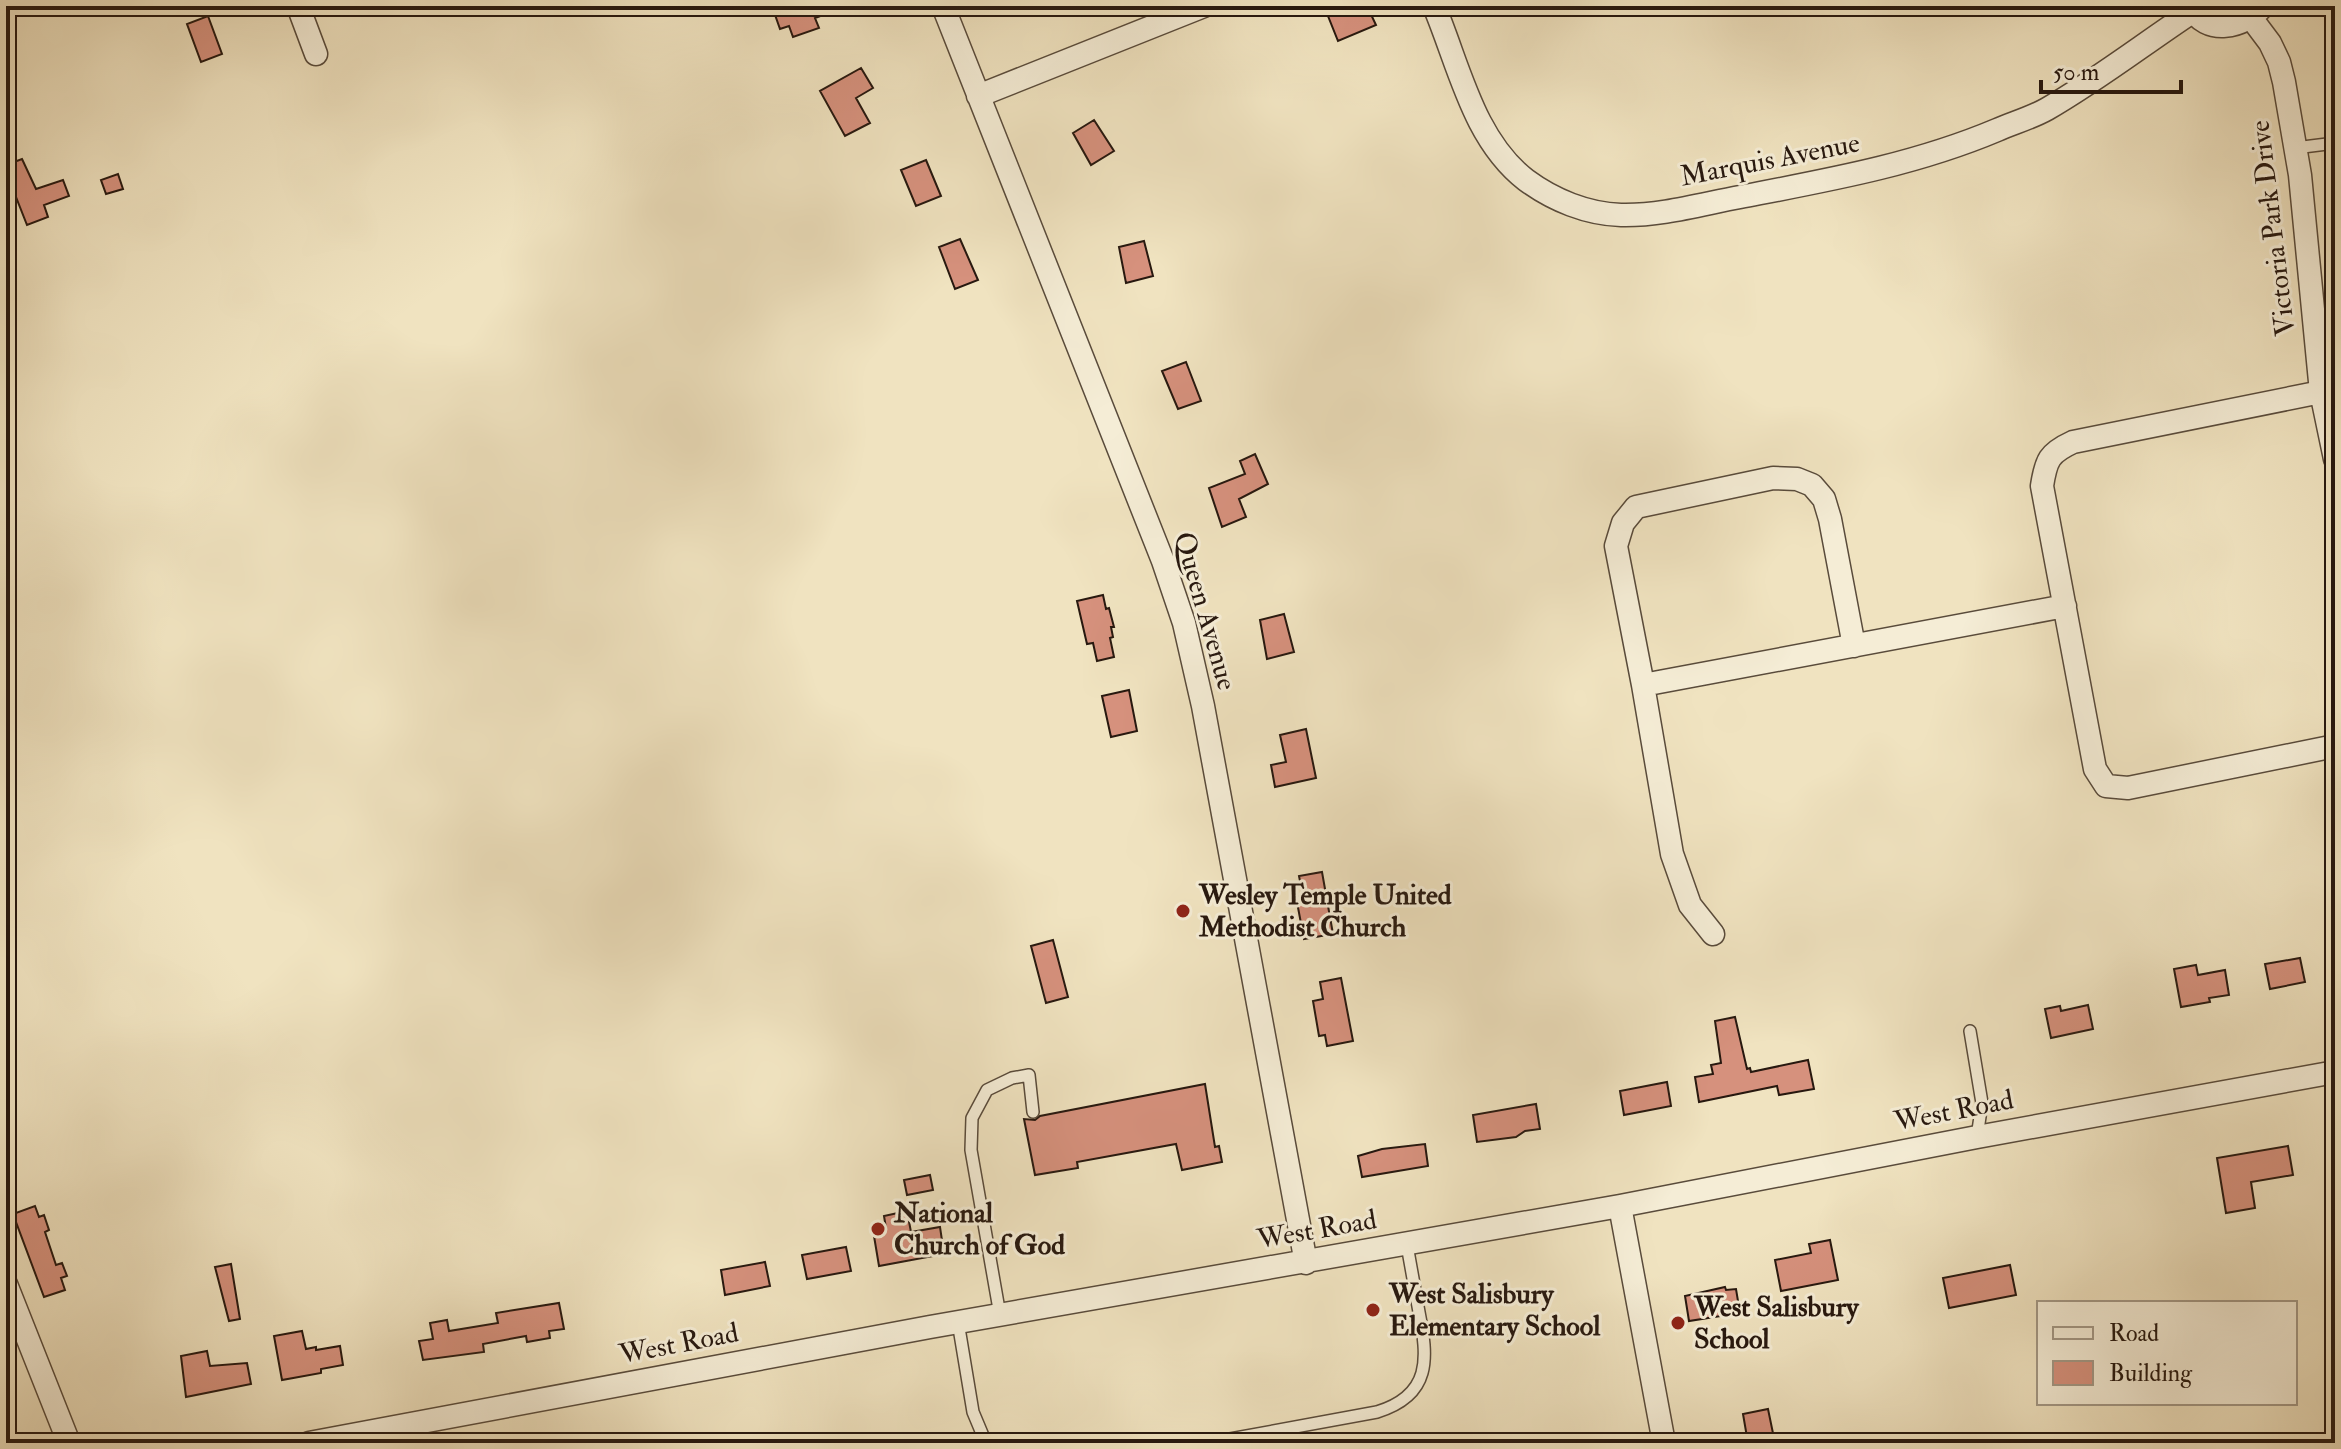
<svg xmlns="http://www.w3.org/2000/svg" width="2341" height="1449" font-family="'IM FELL Double Pica',serif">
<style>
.building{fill:#d6917d;stroke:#27180f;stroke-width:2}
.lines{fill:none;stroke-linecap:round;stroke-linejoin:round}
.lane-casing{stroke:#594b3b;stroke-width:14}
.street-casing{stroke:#594b3b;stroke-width:25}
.lane{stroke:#f5edd6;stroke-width:11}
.street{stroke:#f5edd6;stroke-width:22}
.poi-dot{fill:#8f2418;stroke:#f5edd6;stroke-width:3}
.labels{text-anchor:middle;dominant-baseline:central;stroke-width:6;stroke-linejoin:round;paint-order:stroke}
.street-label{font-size:28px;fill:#27180f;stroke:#f5edd6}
.poi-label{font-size:28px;font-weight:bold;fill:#27180f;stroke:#f5edd6;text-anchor:start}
</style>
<rect width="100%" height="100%" fill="#f0e3c0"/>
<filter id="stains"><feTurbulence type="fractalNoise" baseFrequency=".0025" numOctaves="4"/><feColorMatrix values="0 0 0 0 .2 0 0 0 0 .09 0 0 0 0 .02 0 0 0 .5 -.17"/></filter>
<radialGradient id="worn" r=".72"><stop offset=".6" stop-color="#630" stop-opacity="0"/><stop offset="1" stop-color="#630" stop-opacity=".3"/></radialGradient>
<path class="building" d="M781,6H842V8L815,18L819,28L793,37L789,26L780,29L773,9Z
M1324,6H1367L1376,25L1338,41Z
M208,16L222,54L201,62L187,24Z
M861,68L873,88L856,98L870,123L845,136L820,91Z
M1094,120L1114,151L1091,165L1073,133Z
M22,159L36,189L63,180L69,196L44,205L48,217L27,225L12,187L6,190V165Z
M926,160L941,196L916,206L901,170Z
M118,174L123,189L106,194L101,180Z
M960,239L978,280L955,289L939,247Z
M1144,241L1153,276L1126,283L1119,247Z
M1186,362L1201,401L1178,409L1162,371Z
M1255,454L1268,484L1239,499L1246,517L1222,527L1209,488L1245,474L1240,461Z
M1103,595L1106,609L1109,608L1114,627H1111L1113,637L1110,638L1114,657L1097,661L1093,643L1087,644L1077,601Z
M1284,614L1294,652L1267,659L1260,620Z
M1129,690L1137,731L1111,737L1102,696Z
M1306,729L1316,778L1275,787L1271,765L1286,762L1280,735Z
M1322,872L1333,934L1304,939L1296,897L1303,896L1299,876Z
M1053,940L1068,997L1046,1003L1031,946Z
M2300,958L2305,982L2270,989L2265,964Z
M2196,965L2198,975L2225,970L2229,995L2209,998L2210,1002L2181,1007L2174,969Z
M1341,978L1353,1041L1327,1046L1325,1035L1319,1036L1313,1001L1323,999L1320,982Z
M2088,1005L2093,1029L2051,1038L2045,1009L2060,1006L2061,1011Z
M1735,1017L1747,1069L1750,1068L1751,1072L1808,1060L1814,1089L1779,1095L1777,1086L1699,1102L1695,1077L1713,1074L1711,1065L1721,1063L1715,1021Z
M1667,1082L1671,1106L1624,1115L1620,1091Z
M1205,1084L1215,1147L1219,1146L1222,1162L1182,1170L1176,1144L1077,1162L1078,1168L1035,1175L1024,1119L1035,1120L1040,1116Z
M1536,1104L1540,1129L1525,1131L1516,1137L1477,1142L1473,1115Z
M1425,1144L1428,1166L1362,1177L1358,1156L1382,1149Z
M2288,1146L2293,1175L2251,1182L2255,1208L2226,1213L2217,1158Z
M930,1175L933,1190L907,1195L904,1180Z
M35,1206L39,1217L44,1215L49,1230L45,1232L56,1265L62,1263L67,1276L61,1278L65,1290L44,1297L13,1214Z
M907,1211L911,1232L940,1227L944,1254L879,1266L873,1230L886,1228L884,1216Z
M1830,1240L1838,1280L1781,1291L1775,1260L1811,1253L1809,1244Z
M846,1247L851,1271L807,1279L802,1255Z
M765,1262L770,1286L725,1295L721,1270Z
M231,1264L240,1319L229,1321L215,1267Z
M2010,1265L2016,1295L1949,1308L1943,1278Z
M1725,1287L1726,1290L1736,1289L1740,1313L1689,1321L1685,1296Z
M559,1303L564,1329L549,1331L550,1338L527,1342L526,1336L483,1344L484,1352L423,1360L419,1341L433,1339L430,1323L447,1320L449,1331L498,1323L496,1313Z
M302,1331L306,1349L316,1347V1350L340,1346L343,1365L321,1369V1373L282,1380L274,1336Z
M207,1351L210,1366L247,1363L251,1384L186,1397L181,1356Z
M1768,1409L1775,1443H1748L1743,1414Z"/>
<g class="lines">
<g class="lane-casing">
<path id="lane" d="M2295,148L2335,143
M1970,1031L1982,1103L1977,1137
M1000,1315L971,1150L972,1118L987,1090L1012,1078L1029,1075L1033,1112
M958,1322L973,1412L986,1443
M1208,1443L1377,1412C1432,1395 1428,1358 1419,1312C1415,1289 1411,1267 1407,1245"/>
</g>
<g class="street-casing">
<path id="street" d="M298,6L316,54
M943,6L1163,561L1184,623L1203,706L1306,1263
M1434,6C1459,65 1473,139 1526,180C1553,200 1587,214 1621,215C1661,216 1702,204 1740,197C1828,180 1914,165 1997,130C2013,123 2031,118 2047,109C2096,81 2145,43 2192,12
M2190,6C2206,37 2244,28 2263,6
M2252,19L2270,43L2279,62L2284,82L2300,175L2321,392L2335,459
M978,96L1204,6
M2321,392L2073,442C2049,453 2046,460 2042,486L2095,769L2106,786L2128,788L2335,746
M1643,685L1616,546L1623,523L1636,507L1773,478L1797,479L1812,485L1824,499L1830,519L1854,646
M1713,934L1690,905L1672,854L1643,685L2065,606
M1620,1206L1664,1443
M6,1284L69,1443
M309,1443L930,1327L1620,1206L1977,1137L2335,1072"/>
</g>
<use href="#lane" class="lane"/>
<use href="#street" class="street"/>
</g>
<g class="poi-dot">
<circle cx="1183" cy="911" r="8"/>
<circle cx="878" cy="1229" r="8"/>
<circle cx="1373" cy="1310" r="8"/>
<circle cx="1678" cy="1323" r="8"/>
</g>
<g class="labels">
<g class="street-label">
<text transform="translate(1770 160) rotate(-11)">Marquis Avenue</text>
<text transform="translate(2273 228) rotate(-97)">Victoria Park Drive</text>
<text transform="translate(1205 611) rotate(74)">Queen Avenue</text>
<text transform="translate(1954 1111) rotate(-11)">West Road</text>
<text transform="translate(1317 1230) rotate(-10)">West Road</text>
<text transform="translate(679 1344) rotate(-11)">West Road</text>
</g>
<g class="poi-label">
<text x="1199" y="895">Wesley Temple United<tspan x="1199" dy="32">Methodist Church</tspan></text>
<text x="894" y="1213">National<tspan x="894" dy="32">Church of God</tspan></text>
<text x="1389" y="1294">West Salisbury<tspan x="1389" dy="32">Elementary School</tspan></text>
<text x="1694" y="1307">West Salisbury<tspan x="1694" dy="32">School</tspan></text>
</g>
</g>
<rect width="2341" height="1449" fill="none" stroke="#f0e3c0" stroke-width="32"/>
<rect x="8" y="8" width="2325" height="1433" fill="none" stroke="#27180f" stroke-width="4"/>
<rect x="16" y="16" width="2309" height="1417" fill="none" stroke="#27180f" stroke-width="2"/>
<rect x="2037" y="1301" width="260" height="104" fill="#f5edd6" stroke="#a39886" stroke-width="2"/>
<rect x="2053" y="1327" width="40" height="12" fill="#f5edd6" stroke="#a39886" stroke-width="2"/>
<text x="2109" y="1341" font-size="24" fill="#27180f">Road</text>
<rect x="2053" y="1361" width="40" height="24" fill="#d6917d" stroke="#a39886" stroke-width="2"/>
<text x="2109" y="1381" font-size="24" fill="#27180f">Building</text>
<path d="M2041 80v12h140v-12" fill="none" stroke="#27180f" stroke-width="4"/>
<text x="2053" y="80" font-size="24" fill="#27180f" stroke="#f5edd6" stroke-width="6" paint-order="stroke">50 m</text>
<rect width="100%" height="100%" filter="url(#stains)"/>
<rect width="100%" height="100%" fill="url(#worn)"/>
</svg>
